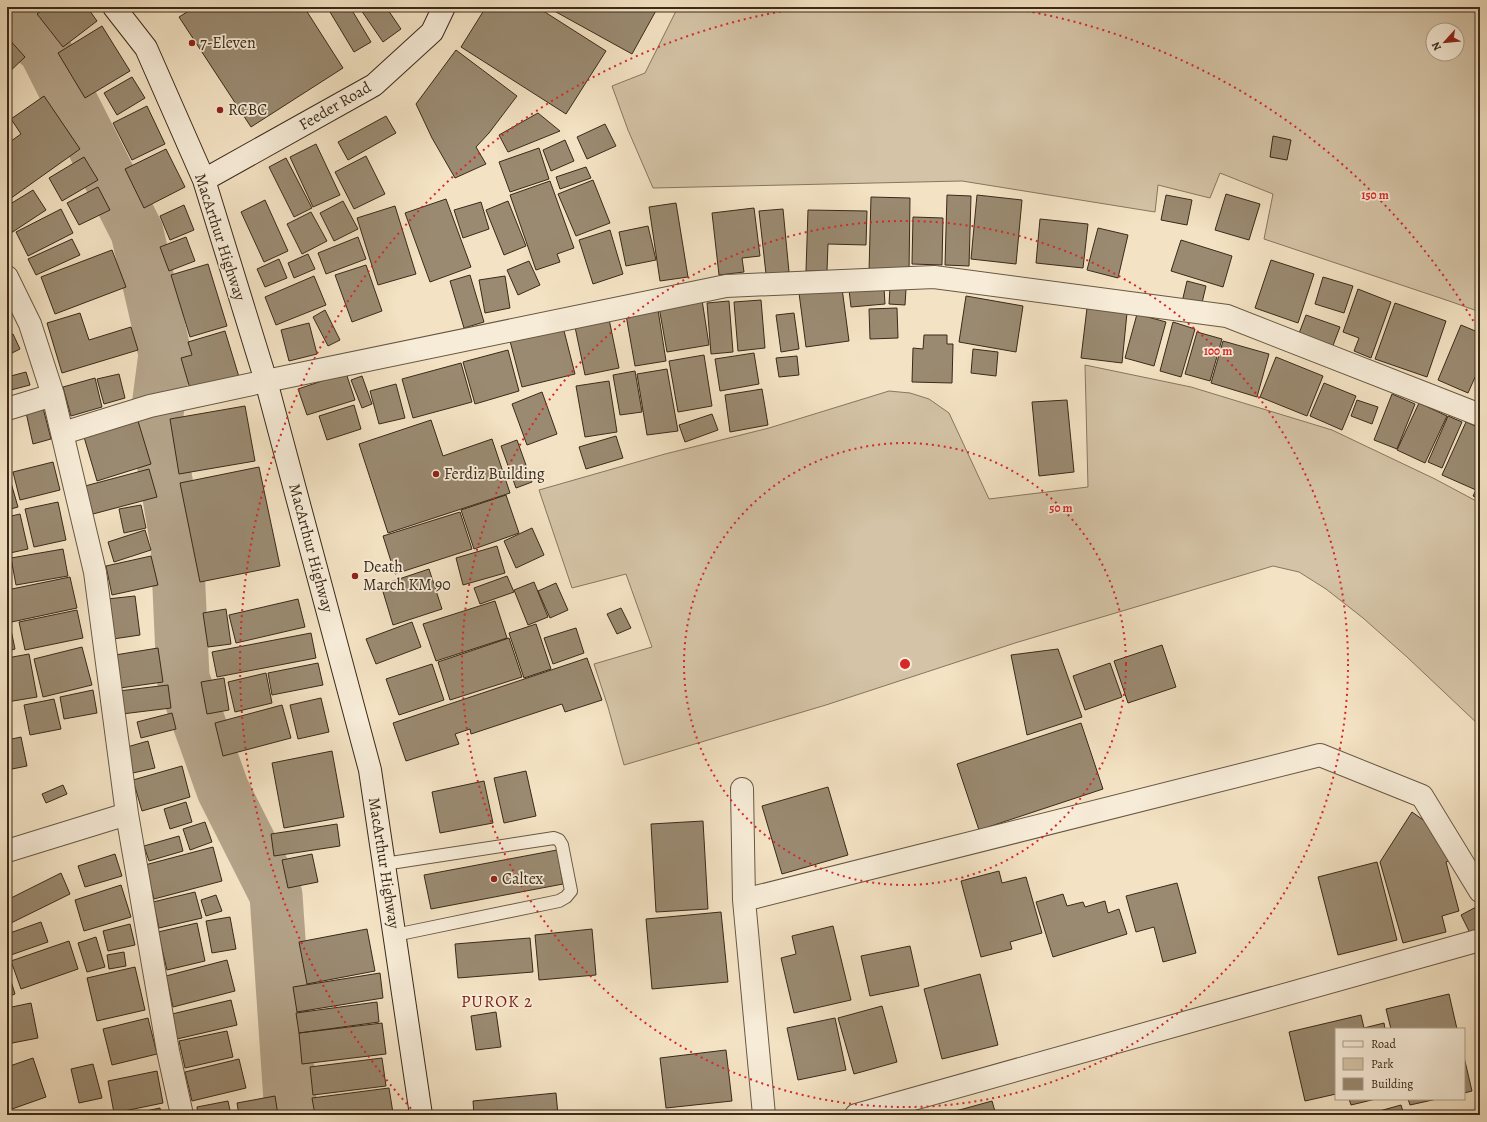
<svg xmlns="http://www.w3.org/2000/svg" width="1487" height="1122" font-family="Alegreya,serif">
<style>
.green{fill:#d4c3a6;stroke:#877660;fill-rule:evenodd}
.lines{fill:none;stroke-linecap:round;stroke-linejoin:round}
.river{stroke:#b4a389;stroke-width:53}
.building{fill:#9a8a71;stroke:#3a2a19}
.lane-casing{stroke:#685844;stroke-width:14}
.street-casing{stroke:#685844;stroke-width:24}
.secondary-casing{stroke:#3a2a19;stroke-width:24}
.lane{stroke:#f7ecd8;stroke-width:12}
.street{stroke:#f7ecd8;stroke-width:22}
.secondary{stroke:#f7ecd8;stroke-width:22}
.ring{fill:none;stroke:#d62828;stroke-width:2;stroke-dasharray:2 4}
.poi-dot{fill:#8f2418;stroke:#f7ecd8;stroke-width:1.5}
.labels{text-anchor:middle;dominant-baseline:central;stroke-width:3.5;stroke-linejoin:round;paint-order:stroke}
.poi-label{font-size:16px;fill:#3a2a19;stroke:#f7ecd8;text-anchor:start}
.street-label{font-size:16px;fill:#3a2a19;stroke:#f7ecd8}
.neighbourhood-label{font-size:17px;letter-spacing:1px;fill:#7a1f14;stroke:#f7ecd8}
.centre{fill:#d62828;stroke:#f7ecd8;stroke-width:2}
.ring-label{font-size:12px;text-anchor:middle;font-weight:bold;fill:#d62828;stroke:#f7ecd8;stroke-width:3.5;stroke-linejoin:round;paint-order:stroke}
</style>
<rect width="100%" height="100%" fill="#f3e2c3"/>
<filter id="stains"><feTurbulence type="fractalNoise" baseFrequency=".005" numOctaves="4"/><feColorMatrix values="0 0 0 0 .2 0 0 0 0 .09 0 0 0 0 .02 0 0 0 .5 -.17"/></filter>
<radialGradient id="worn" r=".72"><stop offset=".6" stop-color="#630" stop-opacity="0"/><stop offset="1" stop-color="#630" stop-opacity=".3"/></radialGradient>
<path class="green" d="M678,7H1480V312L1452,302L1264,239L1273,194L1220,173L1210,198L1158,185L1155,212L962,181L653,188L628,130L612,86L645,73ZM1433,30H1457V54H1433Z
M1085,365L1191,387L1332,430L1435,479L1480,503V726L1407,657L1363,618L1326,589L1299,572L1273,566L1015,643L826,705L624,765L608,707L594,664L652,647L626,574L572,588L539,490L665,454L769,428L889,391L910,393L929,399L949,413L989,499L1088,487Z"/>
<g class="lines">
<path class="river" d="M7,15L45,50L137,232L165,354L156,422L177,544L183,678L223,790L276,895L291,1115"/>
</g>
<path class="building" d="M46,7H87L97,21L63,47L37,14Z
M195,7H304L343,68L251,127L179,17Z
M327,7H350L371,42L354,52Z
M366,7H386L401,29L383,42L361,10Z
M486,7H537L606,51L566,114L461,47Z
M547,7H658L632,54Z
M102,26L130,71L85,98L58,53Z
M7,37L25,57L7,74Z
M456,50L517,96L489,133L476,147L486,164L455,178L432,138L416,104Z
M132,77L145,98L117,115L104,93Z
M44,96L80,149L7,201V144L21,134L11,119Z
M147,106L165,144L132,160L113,123Z
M538,113L560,131L508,152L499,135Z
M386,116L396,133L348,160L338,142Z
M605,124L616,146L587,159L577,137Z
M1273,136L1291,140L1287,160L1270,157Z
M565,140L574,161L551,171L543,150Z
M316,144L340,195L313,207L290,157Z
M539,148L549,179L510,192L499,162Z
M166,149L185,187L144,208L125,169Z
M366,156L385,194L354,209L335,172Z
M84,157L98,180L62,201L49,178Z
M286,158L312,208L294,217L269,167Z
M586,167L591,178L560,189L556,177Z
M593,180L610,223L576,236L558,194Z
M550,181L574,248L557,254L560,262L536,270L510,195Z
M98,187L110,210L79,225L67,203Z
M33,190L46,210L8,235L7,233V206Z
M1226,194L1260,204L1249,240L1215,230Z
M947,195L971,196L969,266L945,265Z
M977,195L1022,200L1016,264L971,259Z
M1166,195L1192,200L1187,225L1161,220Z
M871,197L910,198L909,273L869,272Z
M446,199L471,267L430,282L405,213Z
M265,200L288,251L264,262L241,212Z
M343,201L358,229L334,241L320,213Z
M508,201L526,246L504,255L486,210Z
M481,202L489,229L463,238L454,210Z
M676,203L688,277L660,281L649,207Z
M184,205L194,230L170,240L160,216Z
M395,206L416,274L378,285L357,218Z
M754,208L760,256L742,258L744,272L719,275L712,213Z
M61,209L73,233L28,256L16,232Z
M783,209L789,272L766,274L759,211Z
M808,210L867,211L866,245L828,244L827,271H806Z
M311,212L327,241L302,254L287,224Z
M913,217L943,218L942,265L912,264Z
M1040,219L1088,224L1083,268L1036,263Z
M648,226L656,260L626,266L619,232Z
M1098,228L1128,235L1118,278L1087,270Z
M610,230L623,274L593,284L579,240Z
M186,237L195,261L169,271L160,247Z
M358,237L366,259L326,274L318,253Z
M72,239L80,255L36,275L28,259Z
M1181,240L1232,256L1223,287L1171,271Z
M112,250L126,287L55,314L41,277Z
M308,254L315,269L294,278L288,263Z
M279,259L287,278L265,287L257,269Z
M1271,260L1314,274L1298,323L1255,308Z
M529,261L540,285L518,295L507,270Z
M208,264L227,326L190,337L171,275Z
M366,265L382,311L352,322L335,275Z
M470,275L484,322L464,328L450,281Z
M314,276L326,305L276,325L265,297Z
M505,276L510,308L485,313L479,280Z
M1323,277L1353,286L1344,313L1315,304Z
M1187,281L1206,286L1201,307L1182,302Z
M842,288L849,341L806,347L799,293Z
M884,288L885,304L851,307L849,290Z
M890,288L906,289L905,305L889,304Z
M1358,289L1391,302L1371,358L1354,351L1359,338L1343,332Z
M966,296L1023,306L1016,352L959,342Z
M702,300L709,345L667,352L659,307Z
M761,300L765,348L738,351L734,302Z
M729,301L733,352L711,354L707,303Z
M1395,303L1446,321L1427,377L1375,359Z
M897,308L898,338L870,339L869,309Z
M1087,308L1127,313L1122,363L1081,358Z
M325,310L340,340L328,346L313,317Z
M658,310L666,361L635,366L626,315Z
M80,313L89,340L131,327L138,350L62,373L47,323Z
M794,313L799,349L781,352L776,315Z
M1137,314L1166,322L1154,366L1125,358Z
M1306,315L1340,327L1332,348L1298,336Z
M609,319L619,368L585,375L575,327Z
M1173,322L1195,329L1181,377L1160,371Z
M309,323L317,354L289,361L281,330Z
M1461,325L1480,333V366L1468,393L1438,380Z
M563,327L575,374L522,387L510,341Z
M225,331L239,377L191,392L181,358L192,355L188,342Z
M1197,332L1222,339L1210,381L1185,374Z
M13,334L20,349L8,355L7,336Z
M924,335H947V344H953L952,383L912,382L913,348L923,349Z
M1223,341L1269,354L1257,397L1211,383Z
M973,349L998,352L996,376L971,373Z
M508,350L519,391L475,404L463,362Z
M754,353L759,384L720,391L715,359Z
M704,355L712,406L678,412L669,361Z
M797,356L799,375L779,377L776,358Z
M1276,357L1323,376L1307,416L1260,397Z
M461,363L472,402L413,418L402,379Z
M667,369L678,431L647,435L637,374Z
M635,371L642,412L620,415L613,375Z
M26,372L30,385L7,391V377Z
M346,373L355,400L307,415L298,389Z
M119,374L125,398L104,404L97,379Z
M362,376L372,404L362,408L351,380Z
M95,378L102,407L71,416L63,387Z
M609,381L617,432L585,437L576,386Z
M1324,383L1356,396L1342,430L1310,416Z
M396,384L405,418L379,424L370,391Z
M762,389L768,425L730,432L725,395Z
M542,392L557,434L527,445L512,404Z
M1392,394L1415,404L1397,449L1374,440Z
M1067,400L1074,472L1039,476L1032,402Z
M1357,400L1378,407L1372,424L1351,416Z
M1419,403L1447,416L1425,463L1397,450Z
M42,404L51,439L33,444L25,408Z
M354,405L361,429L327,440L319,416Z
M245,406L255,461L179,474L170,419Z
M712,414L718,430L685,442L679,425Z
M1448,416L1462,422L1442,468L1428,462Z
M431,420L443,456L492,439L510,493L388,533L359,444Z
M138,421L151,464L97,481L84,437Z
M1466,422L1480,428V499L1473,496L1476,490L1442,475Z
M7,429L10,439L7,440Z
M616,436L623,458L586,469L579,447Z
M517,440L532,482L516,488L501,446Z
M53,462L60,490L20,500L13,472Z
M259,467L280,566L200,582L180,483Z
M7,469L18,507L7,510Z
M149,469L157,497L93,514L85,486Z
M506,495L519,533L474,549L461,510Z
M58,502L66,540L34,547L25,509Z
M141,505L146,528L124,533L119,509Z
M460,512L472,549L395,574L383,536Z
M20,514L28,549L10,553L7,541V517Z
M532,528L544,555L516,568L504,541Z
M145,530L151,550L114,562L108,542Z
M497,546L505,573L463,585L456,558Z
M63,549L68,576L16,585L11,558Z
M151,556L158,585L112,595L106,566Z
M429,569L442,609L393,625L381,585Z
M507,576L514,592L480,604L474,588Z
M70,577L77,608L7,623V590Z
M534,582L548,617L528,625L514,590Z
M556,583L568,610L550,618L538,591Z
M135,596L140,635L113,639L107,599Z
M298,599L305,627L236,643L229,615Z
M495,601L507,638L436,661L423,624Z
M621,608L631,628L617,634L607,614Z
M226,609L231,644L208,647L203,613Z
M77,610L83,638L25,650L19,622Z
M412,622L421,647L376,664L366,639Z
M536,624L551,669L524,678L509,633Z
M10,625L15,649L7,651V626Z
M576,628L584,653L553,664L544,638Z
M311,633L316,658L217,677L212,652Z
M509,638L522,677L450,700L438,662Z
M1162,645L1176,687L1128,703L1114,661Z
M82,647L92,685L43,697L34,659Z
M158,648L163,682L120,688L115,655Z
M1058,649L1082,717L1027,735L1011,655Z
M29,654L37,697L7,702V658Z
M587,658L602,700L565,712L562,704L471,734L470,729L455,734L459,744L406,761L393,723Z
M318,663L323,685L272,695L268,673Z
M1110,663L1122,697L1085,710L1073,676Z
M432,664L444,700L399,715L386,679Z
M266,673L272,703L235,712L228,682Z
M224,678L229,710L207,714L201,682Z
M168,685L171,708L122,714L119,691Z
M93,690L97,713L64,719L60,697Z
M321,698L329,732L298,739L290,705Z
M54,699L61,729L30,735L24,705Z
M282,705L291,738L223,756L215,723Z
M172,713L176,729L141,738L137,722Z
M1081,723L1103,789L979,830L957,764Z
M21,737L27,766L7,770V740Z
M148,741L155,768L133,773L127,747Z
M332,751L344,817L284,828L272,763Z
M182,766L190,797L142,811L133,780Z
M526,771L536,816L504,823L494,778Z
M484,781L493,823L440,833L432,792Z
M63,785L67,794L46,803L42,794Z
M828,787L848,855L782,874L762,806Z
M186,802L192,822L170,829L164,809Z
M1412,812L1426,822L1451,860L1446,862L1459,911L1442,916L1446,932L1403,943L1380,862Z
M703,821L708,909L656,912L651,824Z
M205,822L212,842L190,850L183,829Z
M337,824L340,846L274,856L271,834Z
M179,836L183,851L149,861L144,846Z
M213,847L222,881L154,899L145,865Z
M557,850L563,884L431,909L424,875Z
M115,854L122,876L85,887L78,866Z
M312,854L318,882L288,888L282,860Z
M1377,862L1397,940L1338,955L1318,877Z
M999,871L1002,883L1026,877L1042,933L1010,942L1012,949L981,957L961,881Z
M61,873L70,894L11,923L7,916V900Z
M1177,883L1196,953L1163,962L1154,927L1136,932L1126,896Z
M121,885L131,917L84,931L75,900Z
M195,892L202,918L159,928L153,902Z
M1063,894L1067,906L1083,902L1085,907L1105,901L1108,913L1119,909L1127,934L1053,957L1036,902Z
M216,895L222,911L206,916L201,900Z
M1480,905V930L1471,935L1461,915Z
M721,912L728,982L652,989L646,919Z
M230,917L236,949L212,953L206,921Z
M41,922L48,942L8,956L7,953V934Z
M197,923L205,961L167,970L158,932Z
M130,924L135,945L108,951L103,931Z
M833,926L851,1000L794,1013L781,958L796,954L792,936Z
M367,929L375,971L307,984L299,942Z
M592,929L596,975L539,980L535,935Z
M96,937L105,967L87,972L78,943Z
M530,938L533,972L458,978L455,944Z
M69,941L78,969L21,989L11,961Z
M910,946L919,986L870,996L861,956Z
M124,952L126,966L109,969L107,955Z
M227,960L235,991L173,1007L166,976Z
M135,967L145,1010L97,1021L87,978Z
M7,968L15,994L7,997Z
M380,973L383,998L297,1012L293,987Z
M980,974L998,1045L942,1059L924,989Z
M1449,994L1457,1029H1391L1386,1009Z
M231,1000L237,1025L177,1039L172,1014Z
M377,1002L379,1022L299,1033L296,1013Z
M31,1003L38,1038L7,1044V1008Z
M882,1006L897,1062L854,1074L838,1018Z
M496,1012L501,1047L476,1050L471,1016Z
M1361,1015L1364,1028L1384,1023L1385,1029H1336V1094L1305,1101L1289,1032Z
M148,1018L157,1054L112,1065L103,1029Z
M835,1018L846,1070L798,1080L787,1028Z
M382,1023L386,1054L302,1064L299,1033Z
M227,1031L233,1057L185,1068L179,1041Z
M726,1050L732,1101L666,1108L660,1058Z
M1464,1057L1472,1091L1464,1093Z
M33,1058L46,1097L12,1109L7,1095V1067Z
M382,1058L386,1086L313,1095L310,1067Z
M239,1059L246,1088L192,1101L185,1072Z
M93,1064L102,1098L79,1103L71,1069Z
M157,1071L163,1103L114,1113L108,1081Z
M389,1088L393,1113L379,1115H315L312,1098Z
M556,1093L558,1115H474L473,1101Z
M275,1096L278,1115H239L237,1103Z
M1349,1099H1376L1351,1105Z
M1408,1099H1437L1410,1105Z
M228,1101L231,1115H198L197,1107Z
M992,1101L996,1115H938L963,1109Z
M1401,1105L1404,1115H1365Z
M160,1108L161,1115H127Z
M637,1111L638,1115H608Z"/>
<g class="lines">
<g class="lane-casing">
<path id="lane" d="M384,864L554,838L559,840L562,845L571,891L566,897L559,901L395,935"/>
</g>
<g class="street-casing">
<path id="street" d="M7,277L30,324L53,395L95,572L127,814L168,1051L182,1115
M7,409L53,395
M63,433L150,406L266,381L726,286L934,277L1227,316L1480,415
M742,789L744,900L764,1115
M7,851L127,814
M744,900L1320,755L1422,796L1480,891
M856,1115L1480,940"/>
</g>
<g class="secondary-casing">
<path id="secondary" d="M114,7L146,48L204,180L266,381L370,770L421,1115
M204,180L374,85L432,32L444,7"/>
</g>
<use href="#lane" class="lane"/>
<use href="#street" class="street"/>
<use href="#secondary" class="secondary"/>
</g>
<g class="ring">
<circle cx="905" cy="664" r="221"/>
<circle cx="905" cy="664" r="443"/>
<path d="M415 1113A664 664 0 0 1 807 7M1003 7A664 664 0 0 1 1477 327"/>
</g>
<g class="poi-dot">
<circle cx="192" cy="43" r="4"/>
<circle cx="220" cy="110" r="4"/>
<circle cx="436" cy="474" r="4"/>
<circle cx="355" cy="576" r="4"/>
<circle cx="494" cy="879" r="4"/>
</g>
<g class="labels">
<g class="poi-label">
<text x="200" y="43">7-Eleven</text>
<text x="228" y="110">RCBC</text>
<text x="444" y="474">Ferdiz Building</text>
<text x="363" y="567">Death<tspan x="363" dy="18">March KM 90</tspan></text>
<text x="502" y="879">Caltex</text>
</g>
<g class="street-label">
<text transform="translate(335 106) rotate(-30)">Feeder Road</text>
<text transform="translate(220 237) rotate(72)">MacArthur Highway</text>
<text transform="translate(311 548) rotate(75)">MacArthur Highway</text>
<text transform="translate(384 863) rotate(81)">MacArthur Highway</text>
</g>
<g class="neighbourhood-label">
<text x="497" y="1001">PUROK 2</text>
</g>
</g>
<circle cx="905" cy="664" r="6" class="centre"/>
<g class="ring-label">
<text x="1375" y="199">150 m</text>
<text x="1218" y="355">100 m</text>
<text x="1061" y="512">50 m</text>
</g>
<rect width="1487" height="1122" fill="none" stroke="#f3e2c3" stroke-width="24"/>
<rect x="8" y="8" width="1471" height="1106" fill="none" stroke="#3a2a19" stroke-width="2"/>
<rect x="12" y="12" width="1463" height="1098" fill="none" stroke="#3a2a19"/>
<rect x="1335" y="1028" width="130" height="72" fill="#f7ecd8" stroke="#ab9e8c"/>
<rect x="1343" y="1041" width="20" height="6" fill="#f7ecd8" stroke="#ab9e8c"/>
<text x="1371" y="1048" font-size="12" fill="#3a2a19">Road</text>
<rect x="1343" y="1058" width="20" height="12" fill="#d4c3a6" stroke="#ab9e8c"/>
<text x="1371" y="1068" font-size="12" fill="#3a2a19">Park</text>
<rect x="1343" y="1078" width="20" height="12" fill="#9a8a71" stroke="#ab9e8c"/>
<text x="1371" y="1088" font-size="12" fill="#3a2a19">Building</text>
<g transform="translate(1445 42) rotate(243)"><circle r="19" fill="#f7ecd8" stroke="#ab9e8c"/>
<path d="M0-3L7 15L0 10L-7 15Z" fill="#8f2418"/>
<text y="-6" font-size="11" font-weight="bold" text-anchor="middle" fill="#3a2a19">N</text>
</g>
<rect width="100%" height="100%" filter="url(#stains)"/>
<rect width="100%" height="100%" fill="url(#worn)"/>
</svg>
